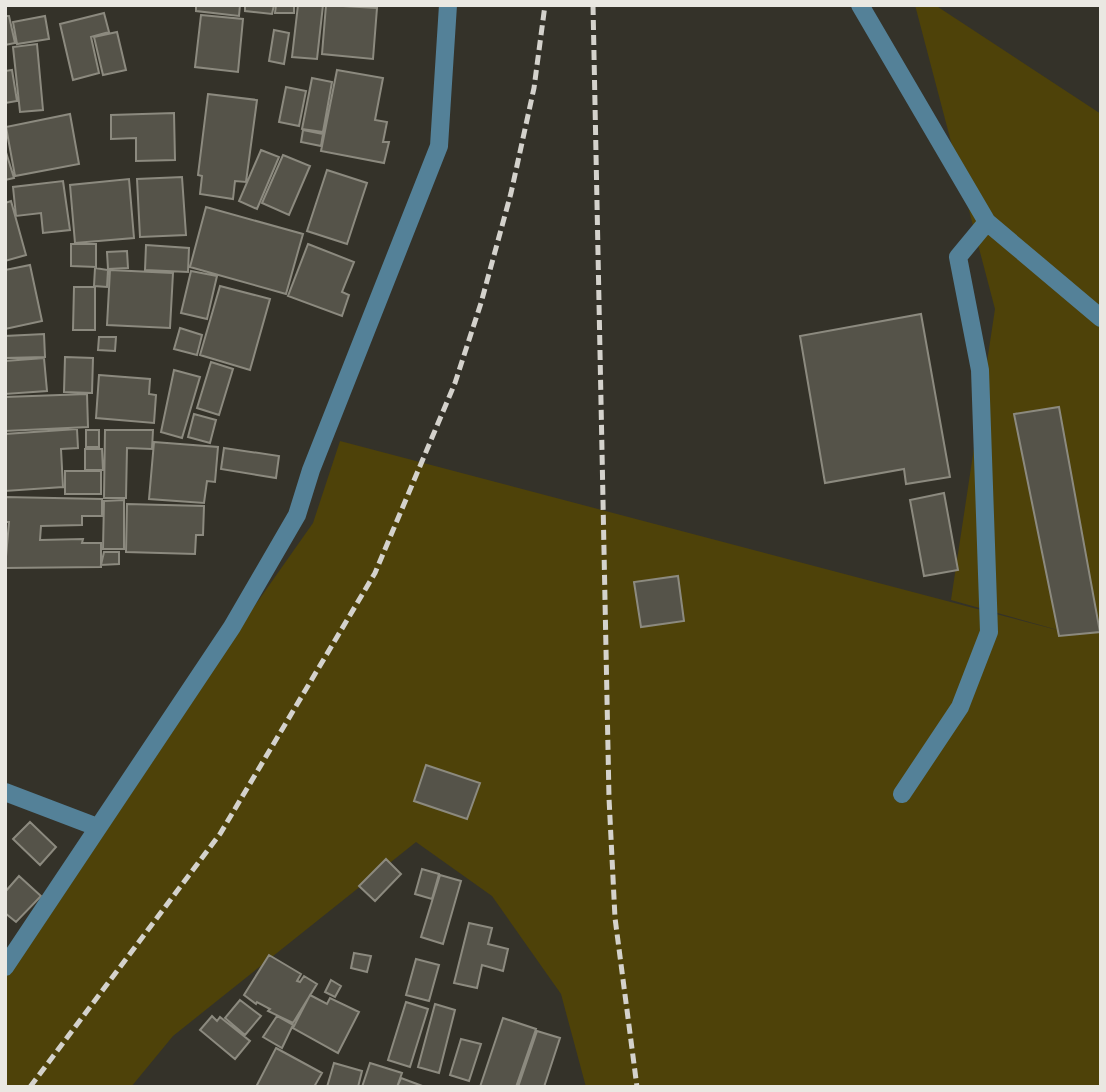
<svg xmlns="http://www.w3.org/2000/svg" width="1106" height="1092" font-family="'Golos Text',sans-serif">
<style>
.green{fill:#4e4209}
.building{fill:#555349;stroke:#8c8a7f;stroke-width:2}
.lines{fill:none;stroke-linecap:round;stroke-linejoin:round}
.minor{stroke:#548198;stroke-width:18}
.rail{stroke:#d4d2cc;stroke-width:5;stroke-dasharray:10 5;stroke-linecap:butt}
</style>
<rect width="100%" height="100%" fill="#343229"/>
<path class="green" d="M915,5H935L1101,114V1087H586L561,994L492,896L416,842L173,1036L131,1087H5V960L313,523L340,441L1076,635L951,600L995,309Z"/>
<path class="building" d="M196,5H240L239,16L196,11Z
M245,5H274L272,14L245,11Z
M276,5H294V13H275Z
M298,5H323L317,59L292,57Z
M326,5L377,8L373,59L322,54Z
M104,13L109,32L91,37L99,73L73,80L60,24Z
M201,15L243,19L238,72L195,67Z
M5,16H9L15,43L5,45Z
M45,16L49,39L17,44L13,22Z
M274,30L289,33L284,64L269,61Z
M117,32L126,70L103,75L94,37Z
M37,44L43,110L20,112L13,47Z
M12,70L17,101L5,103V71Z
M337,70L383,78L375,120L387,122L383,142H389L384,163L321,151Z
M312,78L332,82L323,132L302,129Z
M286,87L306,91L299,126L279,122Z
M208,94L257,100L246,182L235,181L233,199L200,194L202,176L198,175Z
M174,113L175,160L136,161V138L111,139V115Z
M70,114L79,164L15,176L6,127Z
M303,130L323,134L321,146L301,142Z
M5,149L14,178L5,180Z
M261,150L279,157L257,209L239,201Z
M283,155L310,166L289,215L262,203Z
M327,170L367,183L347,244L307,231Z
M182,177L186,235L140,237L137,179Z
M129,179L134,238L75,243L70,185Z
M63,181L70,230L43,233L41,213L16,216L13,187Z
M11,201L26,255L5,261V203Z
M206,207L303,234L286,294L190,267Z
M71,244H96V267L71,266Z
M308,244L354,262L342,292L349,295L342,316L288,296Z
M146,245L189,248L188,272L145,270Z
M127,251L128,268L108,269L107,252Z
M30,265L42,321L5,329V270Z
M95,268L108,270L107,287L94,286Z
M110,270L173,273L170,328L107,325Z
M191,271L217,276L207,319L181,313Z
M220,286L270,299L250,370L200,355Z
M74,287H95V330H73Z
M921,314L950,477L906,484L904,469L825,483L800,336Z
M180,328L202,335L197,355L174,349Z
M44,334L45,357L5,358V336Z
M99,337H116L115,351L98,350Z
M65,357L93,358L92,393L64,392Z
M44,358L47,391L5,394V361Z
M211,362L233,369L219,415L197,408Z
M174,370L200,377L182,438L161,432Z
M99,375L150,379L149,394L156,395L154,423L96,418Z
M87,394L88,427L5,431V397Z
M1059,407L1100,632L1059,636L1014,414Z
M194,414L216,420L210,443L188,437Z
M77,429L78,448L61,449L63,487L5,491V434Z
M86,430H99V447H86Z
M105,430H153L152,449L127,448L126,498H104Z
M154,442L218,447L215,482L207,481L204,503L149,499Z
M224,448L279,456L276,478L221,469Z
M85,449H102L103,470H85Z
M65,471H101V494H65Z
M944,493L958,570L924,576L910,500Z
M5,497L102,499V516H82V525L41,526L40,540L83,539L82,543H101V567L5,568L9,522H5Z
M124,500V549H103L104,501Z
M127,504L204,506L203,535H196L195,554L126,552Z
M104,552H119V564L101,565Z
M678,576L684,621L641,627L634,582Z
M426,765L480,783L467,819L414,801Z
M30,822L56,847L40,865L13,839Z
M386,859L401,874L375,901L359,886Z
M422,869L439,874L432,899L415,894Z
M440,875L461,881L443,944L421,937Z
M19,876L41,896L16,922L5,913V892Z
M469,923L492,928L488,944L508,949L503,971L482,965L477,988L454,983Z
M354,953L371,956L367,972L351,968Z
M269,955L301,974L297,981L300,982L304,976L317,984L293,1023L268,1011L270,1009L257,1002L256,1004L244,995Z
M416,959L439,965L429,1001L406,995Z
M331,980L341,986L335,997L325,992Z
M310,995L327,1004L330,998L359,1012L338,1053L293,1028Z
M240,1000L261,1016L245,1035L225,1018Z
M406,1002L428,1009L410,1067L388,1060Z
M435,1004L455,1010L439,1073L418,1067Z
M212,1016L217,1021L220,1017L250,1041L235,1059L200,1030Z
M277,1016L293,1025L282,1048L263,1037Z
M503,1018L536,1029L516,1087H480Z
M537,1031L560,1038L544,1087H518Z
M461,1039L481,1044L469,1081L450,1075Z
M276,1048L322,1073L314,1087H256Z
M334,1063L362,1071L358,1087H327Z
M370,1063L402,1073L397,1087H362Z
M401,1078L425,1087H397Z"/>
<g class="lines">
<path class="minor" d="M860,5L987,222L1101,318
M5,792L97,827
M902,794L960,707L989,632L980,370L958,257L987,222
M5,967L232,627L297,515L311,470L439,146L448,5"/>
<path class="rail" d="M593,5L609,798L615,918L637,1087
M30,1087L220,834L375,573L455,383L481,303L511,193L534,88L545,5"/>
</g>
<rect width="1106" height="1092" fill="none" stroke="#eae8e2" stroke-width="14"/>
</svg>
